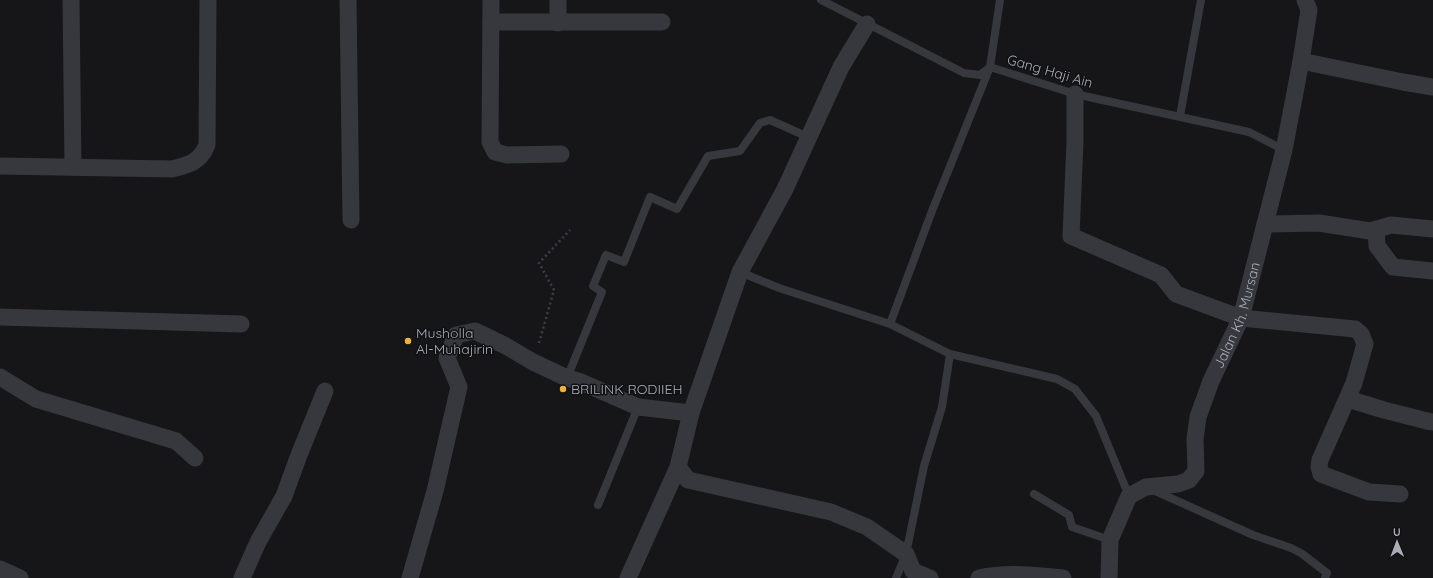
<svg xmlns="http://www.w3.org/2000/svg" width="1433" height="578" font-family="Quicksand,sans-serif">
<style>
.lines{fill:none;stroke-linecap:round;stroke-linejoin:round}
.path{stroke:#3d3f44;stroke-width:2.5;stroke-dasharray:2 3;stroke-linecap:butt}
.lane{stroke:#37383d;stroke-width:8}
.street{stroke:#37383d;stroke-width:17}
.poi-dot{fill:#f2b134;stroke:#111113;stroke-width:1.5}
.labels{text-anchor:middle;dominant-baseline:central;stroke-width:3;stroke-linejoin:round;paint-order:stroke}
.street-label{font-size:14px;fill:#a8adb8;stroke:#111113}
.poi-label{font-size:14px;fill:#a8adb8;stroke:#111113;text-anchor:start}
</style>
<rect width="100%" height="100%" fill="#161618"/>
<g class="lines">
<path class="path" d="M539,343L554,290L539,263L570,230"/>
<path class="lane" d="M821,0L964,73L980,75L990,67L1075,94L1249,132L1284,150
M1180,116L1201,0
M740,272L779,288L890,324L950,354L1057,379L1075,389L1096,416L1129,496
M890,324L932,211L990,67L1000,0
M567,378L602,292L593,286L606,255L624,262L650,197L677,209L708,156L740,151L760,123L770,120L808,137
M1153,490L1253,535L1291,548L1301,553L1327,573L1325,578
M1034,494L1069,515L1072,527L1110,540
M598,505L638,407
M896,578L906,554L924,466L942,407L950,354"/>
<g class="street">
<path d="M71,0L73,167"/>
<path d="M348,0L351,220"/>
<path d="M491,0L490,142L495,152L507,155L561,154"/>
<path d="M491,22H662"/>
<path d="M558,23V0"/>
<path d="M1301,61L1403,82L1433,87"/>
<path d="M1075,94V141L1071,236L1161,275L1176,294L1241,318L1355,329L1361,334L1365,344L1354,383L1320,460L1319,467L1321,474L1369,492L1400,494"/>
<path d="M0,166L172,169C189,165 200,162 207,145L208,0"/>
<path d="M1265,224L1319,223L1370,231L1391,225L1433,229"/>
<path d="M1376,230L1377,246L1393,267L1433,271"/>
<path d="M0,317L241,324"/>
<path d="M0,377L36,399L176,441L195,458"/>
<path d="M1348,399L1384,410L1427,421L1433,422"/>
<path d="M678,467L688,480L831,512L867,527L906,554L913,571L930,578"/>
<path d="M0,569L20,578"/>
<path d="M242,578L258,542L284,496L299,455L325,391"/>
<path d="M410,578L435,491L459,387L447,358L456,335L475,331L506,346L533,362L567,378L581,382L638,407L691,413"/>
<path d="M628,578L678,467L691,413L740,272L785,189L841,67L867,24"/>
<path d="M979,578C1006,572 1035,575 1063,578"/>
<path id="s1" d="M1109,578L1110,540L1129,496L1146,487L1178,484L1189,480L1196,471L1195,439L1198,417L1211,381L1241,318L1284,150L1301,61L1309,10L1305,0"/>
</g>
</g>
<g class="poi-dot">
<circle cx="408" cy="341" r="4"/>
<circle cx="563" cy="389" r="4"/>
</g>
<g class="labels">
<g class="street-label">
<text transform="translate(1050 71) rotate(16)">Gang Haji Ain</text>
<text stroke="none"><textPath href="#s1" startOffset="324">Jalan Kh. Mursan</textPath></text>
</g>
<g class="poi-label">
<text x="416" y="333">Musholla<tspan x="416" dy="16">Al-Muhajirin</tspan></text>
<text x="571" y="389">BRILINK RODIIEH</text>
</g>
</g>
<g transform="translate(1397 542) rotate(359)" stroke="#111113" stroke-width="3" paint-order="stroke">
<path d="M0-3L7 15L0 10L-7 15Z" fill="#a8adb8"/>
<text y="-6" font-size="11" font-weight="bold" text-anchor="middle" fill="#a8adb8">U</text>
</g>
</svg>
